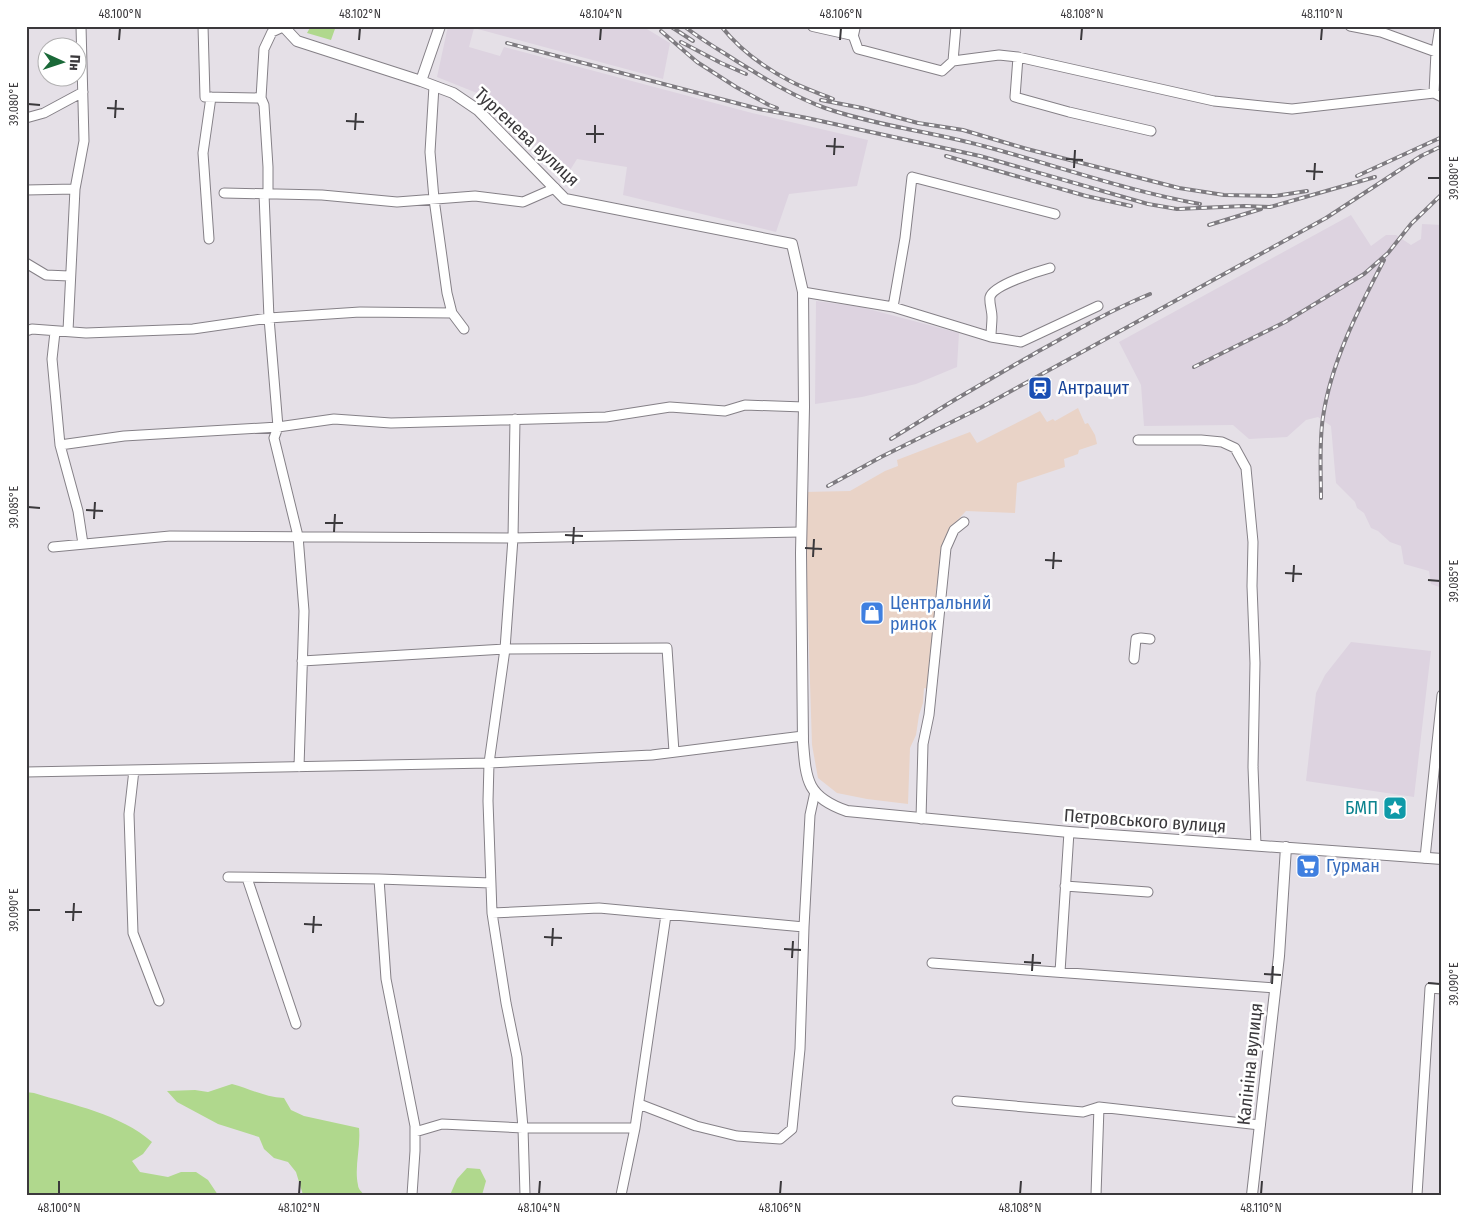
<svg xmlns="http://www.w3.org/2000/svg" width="1468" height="1221" font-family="'Fira Sans Condensed',sans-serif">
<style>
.commercial{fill:#e9d3c7}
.built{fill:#ddd3e0}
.green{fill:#b0d88d}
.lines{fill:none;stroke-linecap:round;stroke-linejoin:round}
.minor-casing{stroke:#858087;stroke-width:11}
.tertiary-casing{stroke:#858087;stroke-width:12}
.minor{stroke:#fff;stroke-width:9}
.tertiary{stroke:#fff;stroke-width:10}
.rail-casing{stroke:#7e7b80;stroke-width:4}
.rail{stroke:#fff;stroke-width:2;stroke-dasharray:5.5;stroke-linecap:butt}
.ticks{fill:none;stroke:#3b393c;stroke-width:2}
.labels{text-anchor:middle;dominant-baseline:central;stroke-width:5;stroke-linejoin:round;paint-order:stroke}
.street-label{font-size:18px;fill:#3b393c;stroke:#fff}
.transit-label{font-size:18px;fill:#164399;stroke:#fff;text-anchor:start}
.shop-label{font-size:18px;fill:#366cbe;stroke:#fff;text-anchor:start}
.culture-label{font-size:18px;fill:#0d838f;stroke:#fff;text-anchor:end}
.neatline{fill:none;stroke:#3b393c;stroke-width:2}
.ticks-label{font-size:12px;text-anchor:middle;fill:#3b393c}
</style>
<rect width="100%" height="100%" fill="#e5e0e7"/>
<path class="commercial" d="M1078,408L1085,424L1088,423L1095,435L1097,444L1079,450L1078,454L1064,459L1065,467L1017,483L1015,513L966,511L951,527L947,541L943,542L941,586L936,587L935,639L928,689L924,688L923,703L919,715L916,735L910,748L908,804L867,799L837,793L818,778L812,745L804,492L850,491L885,471L898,466L897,460L970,432L977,443L1040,411L1047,422L1053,419L1055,421Z"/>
<path class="built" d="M448,26H642L670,43L663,79L474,28L469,47L500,56L504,47L752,113L868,140L857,186L789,194L776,232L623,195L627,167L577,159L567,175L477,93L437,77Z
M1351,215L1371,246L1386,235H1396L1411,245L1421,239L1422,224L1442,225V588L1431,584L1429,571L1404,564L1401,546L1390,542L1378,531L1371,528L1364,513L1357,508L1355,502L1336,483L1331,426L1318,417L1306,420L1287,437L1249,439L1233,425L1144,426L1141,385L1119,342Z
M816,301L861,307L959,333L957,367L916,384L862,397L815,404Z
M1351,642L1431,651L1414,797L1306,781L1316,693L1325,675Z"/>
<path class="green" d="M311,26H336L331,40L307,33Z
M232,1084C250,1089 265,1097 284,1098L291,1110L304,1116L359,1128C361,1147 354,1167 358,1185C358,1189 362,1192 364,1195H303L296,1172L288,1162L274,1158L264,1149L259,1137L218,1124L177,1102L167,1091L195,1090L208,1092Z
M26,1092L34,1093C73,1105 120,1114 152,1142L143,1154L132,1161L140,1172L168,1177L181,1172H196L208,1180L218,1195H26Z
M467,1168L480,1169L486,1181L482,1195H450L457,1179Z"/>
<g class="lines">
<g class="minor-casing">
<path id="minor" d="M203,26L205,97L261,98
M1350,26L1381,32L1436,52
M853,35L858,49L942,71L953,61L999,55L1018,57L1214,101L1292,109L1434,93L1442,97
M1018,57L1015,97L1069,112L1151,131
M953,61L956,26
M434,86L430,152L434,199L447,293L452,313L464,329
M1434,93L1436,52L1440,26
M26,118L44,113L83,92
M26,190L75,189
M224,193L322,195L397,202L475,196L523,202L555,188
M264,194L269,318L278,427L274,438L298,536L304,611L299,767
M268,194V167L264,105L261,98L264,49L272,32L283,27
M209,239L203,153L211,97
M26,263L46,275L69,276
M803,292L893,307L991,337L1021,342L1098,306
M893,307L905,238L912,177L1055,214
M26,331L32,329L86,333L193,329L269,318L360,312L452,313
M68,331L75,189L84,141L81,26
M55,332L52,359L60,445L78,511L83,544
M991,337C991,330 992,323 992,317C992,310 989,303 990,297C993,285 1039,271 1050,268
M515,419L513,538L505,649L489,763L488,801L492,913L506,1003L517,1057L523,1128L525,1195
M1138,440H1201L1222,442L1235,448L1246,468L1253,542L1252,586L1255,663L1253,767L1256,845
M60,445L124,436L278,427L334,419L391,423L606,417L670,407L725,411L745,405L804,407
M53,547L170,536L513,538L801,532
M1134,659L1136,639L1141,638L1150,639
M302,661L505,649L667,648L674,752
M134,770L129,814L133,933L159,1001
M26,772L489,763L652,755L803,736
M921,819L923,744L929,715L946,548L954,530L964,522
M1425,858L1442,695
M228,877L379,879L491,883
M247,878L296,1024
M379,879L386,979L415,1126V1151L412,1195
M1065,886L1148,892
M492,913L599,908L804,927
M932,963L1275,988
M1060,972L1069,832
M957,1101L1083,1112L1099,1107
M639,1104L696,1126L737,1136L780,1139L792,1129L800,1049L804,927L810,815L815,792
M415,1132L442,1124L523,1128H635
M621,1195L635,1128L666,915
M1096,1195L1099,1107L1260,1125
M1417,1195L1430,988L1442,989"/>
</g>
<g class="tertiary-casing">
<path id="tertiary" d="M283,26L297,41L421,81L453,93L478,110L565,199L792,244L803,292L804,407L801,553L803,742C806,781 807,797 847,811L1069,832L1442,859
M813,26L853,35L855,26
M421,81L440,26
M1252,1195L1279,956L1286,847"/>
</g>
<use href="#minor" class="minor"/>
<use href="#tertiary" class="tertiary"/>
<g class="rail-casing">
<path id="rail" d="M670,26L693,41
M684,26C700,39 718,49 735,60C764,78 792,96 825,108C877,126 934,132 987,147C1058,166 1127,191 1200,204
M721,26C739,49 765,68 790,81C803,88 819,93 833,99
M661,31L697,62L736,87L769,105L777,108
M681,42L721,63L746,74
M507,43L759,109L807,118L980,156L1148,204L1177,209L1244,206L1270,207L1375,177
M821,100L862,108L918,123
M918,123L963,130L1027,149L1179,188L1224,195L1275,196L1307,191
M946,156L1086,196L1131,206
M1357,176L1442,137
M1209,225L1261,209
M1194,367L1285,322L1364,274L1388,253L1411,224L1442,194
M891,439C937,410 984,382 1032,355C1071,333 1109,311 1150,294
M828,486L881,457L982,407L1326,218L1421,156L1442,146
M1321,498C1321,473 1319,442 1323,417C1331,362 1359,308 1384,260"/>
</g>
<use href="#rail" class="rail"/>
</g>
<path class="ticks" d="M119,40L120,28M359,40L360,28M600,40L601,28M840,40L841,28M1081,40L1082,28M1321,40L1322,28M28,104L40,105M107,108L124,109M115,118L116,100M346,121L364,122M355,130L356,113M586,134H604M595,143V125M826,146L844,147M834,155L835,138M1066,159L1083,160M1074,168L1075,150M1306,171L1323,172M1428,178H1440M1314,180L1315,163M28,507L40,508M86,510L103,511M94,519L95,502M325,523H343M334,532L335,514M565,535L583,536M573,544L574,527M805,548L822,549M813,557L814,539M1045,560L1062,561M1053,569L1054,552M1285,573L1302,574M1428,580L1440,581M1293,582L1294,565M28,910H40M65,912H82M73,921L74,903M304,924L322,925M313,933L314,916M544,937L562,938M552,946L553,928M784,949L801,950M792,958L793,941M1024,962L1041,963M1032,971L1033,954M1264,974L1281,975M1428,983L1440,984M1272,984L1273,966M59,1194V1181M299,1194L300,1181M539,1194L540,1181M780,1194L781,1181M1020,1194L1021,1181M1261,1194L1262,1181"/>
<defs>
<g id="station-square" transform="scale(1.25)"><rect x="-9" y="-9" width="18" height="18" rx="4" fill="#1a4fb4" stroke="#fff"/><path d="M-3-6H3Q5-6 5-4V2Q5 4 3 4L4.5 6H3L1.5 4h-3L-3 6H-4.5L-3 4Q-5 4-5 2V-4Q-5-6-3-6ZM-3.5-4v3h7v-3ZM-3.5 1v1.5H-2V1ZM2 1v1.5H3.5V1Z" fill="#fff"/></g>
<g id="shop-square" transform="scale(1.25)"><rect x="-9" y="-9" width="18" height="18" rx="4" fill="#3f7fe0" stroke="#fff"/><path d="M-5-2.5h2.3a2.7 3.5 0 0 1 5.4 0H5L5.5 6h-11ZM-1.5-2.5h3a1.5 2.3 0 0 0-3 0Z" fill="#fff"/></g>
<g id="sight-square" transform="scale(1.25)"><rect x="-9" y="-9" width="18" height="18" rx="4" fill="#0f9aa8" stroke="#fff"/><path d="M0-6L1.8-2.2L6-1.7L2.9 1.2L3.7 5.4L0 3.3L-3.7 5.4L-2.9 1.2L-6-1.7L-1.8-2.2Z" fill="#fff"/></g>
<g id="supermarket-square" transform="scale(1.25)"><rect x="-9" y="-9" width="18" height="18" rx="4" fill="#3f7fe0" stroke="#fff"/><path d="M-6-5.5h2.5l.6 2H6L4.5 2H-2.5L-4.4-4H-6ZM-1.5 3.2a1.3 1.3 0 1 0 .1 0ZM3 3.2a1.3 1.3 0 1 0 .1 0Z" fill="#fff"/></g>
</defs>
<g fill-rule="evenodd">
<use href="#station-square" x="1040" y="388"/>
<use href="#shop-square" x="872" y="613"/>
<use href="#sight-square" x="1395" y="808"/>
<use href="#supermarket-square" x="1308" y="866"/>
</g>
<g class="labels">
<g class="street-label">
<text transform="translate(527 137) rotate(43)">Тургенева вулиця</text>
<text transform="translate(1145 821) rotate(4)">Петровського вулиця</text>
<text transform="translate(1250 1064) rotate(-84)">Калініна вулиця</text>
</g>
<g class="transit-label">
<text x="1058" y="388">Антрацит</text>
</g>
<g class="shop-label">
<text x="890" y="603">Центральний<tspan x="890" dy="21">ринок</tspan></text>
<text x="1326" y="866">Гурман</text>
</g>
<g class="culture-label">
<text x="1378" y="808">БМП</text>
</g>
</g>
<rect width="1468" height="1221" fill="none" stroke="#ffffff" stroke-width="55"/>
<g transform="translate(62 62) rotate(93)"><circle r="24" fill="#ffffff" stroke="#b1b0b1"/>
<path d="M0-4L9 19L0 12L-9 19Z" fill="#1a6938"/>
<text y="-8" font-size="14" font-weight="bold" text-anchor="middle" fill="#3b393c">Пн</text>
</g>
<rect x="28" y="28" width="1412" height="1166" class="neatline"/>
<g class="ticks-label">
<text x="120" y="18">48.100°N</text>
<text x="360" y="18">48.102°N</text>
<text x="601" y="18">48.104°N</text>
<text x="841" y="18">48.106°N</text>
<text x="1082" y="18">48.108°N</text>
<text x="1322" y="18">48.110°N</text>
<text transform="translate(14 104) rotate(-90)" y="4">39.080°E</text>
<text transform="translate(1454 178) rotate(-90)" y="4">39.080°E</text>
<text transform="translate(14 507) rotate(-90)" y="4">39.085°E</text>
<text transform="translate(1454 581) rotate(-90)" y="4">39.085°E</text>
<text transform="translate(14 910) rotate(-90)" y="4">39.090°E</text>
<text transform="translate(1454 984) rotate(-90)" y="4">39.090°E</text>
<text x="59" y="1212">48.100°N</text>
<text x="299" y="1212">48.102°N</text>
<text x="539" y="1212">48.104°N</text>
<text x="780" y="1212">48.106°N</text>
<text x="1020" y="1212">48.108°N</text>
<text x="1261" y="1212">48.110°N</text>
</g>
</svg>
